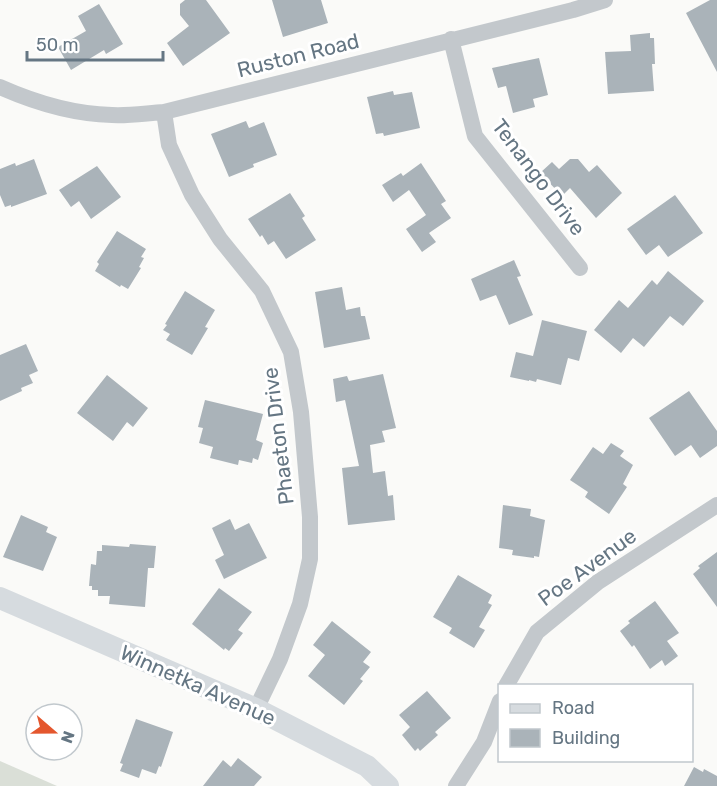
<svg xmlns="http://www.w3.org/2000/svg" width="717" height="786" font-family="Rubik,sans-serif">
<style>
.green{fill:#dadfd7}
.building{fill:#aab3b9}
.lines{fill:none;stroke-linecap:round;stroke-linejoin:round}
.street{stroke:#c3c8cc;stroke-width:16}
.secondary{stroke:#d6dbdf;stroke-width:22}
.labels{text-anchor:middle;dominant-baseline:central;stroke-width:6;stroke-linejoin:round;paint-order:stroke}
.street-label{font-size:21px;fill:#657683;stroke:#fff}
</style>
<rect width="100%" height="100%" fill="#fafaf8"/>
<path class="green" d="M0,761L57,786H0Z"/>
<path class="building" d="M185,0H206L230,33L183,66L167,43L189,26L180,15V4Z
M272,0H321L328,23L283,37Z
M710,0H717V72L686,13Z
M99,4L123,44L106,54L104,50L71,70L58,47L86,31L78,16Z
M650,33V38H654L655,64H652L654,91L608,94L605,52L631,51L630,35Z
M539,58L548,95L533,99L535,107L513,113L506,86L498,88L492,68Z
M393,91L394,95L412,92L420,128L384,136L383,133L376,134L367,97Z
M246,121L249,128L264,122L277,155L253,164L254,167L229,177L211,134Z
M34,159L47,194L11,207V205L5,207L0,195V169L15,163L16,166Z
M570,159H578L589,172L597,165L622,193L596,218L570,188L562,196L540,173L552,162L559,169Z
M421,163L446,201L441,204L451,218L429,233L436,242L422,252L406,229L426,215L409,190L393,202L382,185L401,173L403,176Z
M97,166L121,197L91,219L79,201L71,207L59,190Z
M290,193L305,216L302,218L316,240L286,259L274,241L268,245L262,235L260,237L248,219Z
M675,195L703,233L668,257L659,245L646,255L627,229Z
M117,231L146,249L141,257L144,258L139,267L141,268L128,289L121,285L120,287L95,271L99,264L97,262Z
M514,260L521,276L517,277L533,315L509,325L496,295L480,301L471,279Z
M668,271L704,301L683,326L670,316L644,347L633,338L621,353L594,330L619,300L628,308L652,280L657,285Z
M342,287L346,310L360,307L361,316H365L370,339L324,348L315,292Z
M185,291L215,310L205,327L208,328L192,355L166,340L170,334L163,330L167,325L165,324Z
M542,320L587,331L579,361L568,358L561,385L537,379L536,382L529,380V381L510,377L516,352L533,356Z
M26,344L38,371L29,375L33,383L21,388L22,391L0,401V355Z
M383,374L396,428L382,431L385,442L370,445L373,473L385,471L388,496L393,495L395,520L348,525L342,468L359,466L345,400L336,402L333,379L347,376L349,381Z
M107,375L148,408L133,427L127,422L113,441L77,413Z
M689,391L717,431V446L700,458L691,445L675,456L649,418Z
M205,400L263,414L256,440L263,443L258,460L253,458L252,463L239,460L238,465L210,458L213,447L199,443L203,428L198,427Z
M611,443L624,451L620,456L633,465L623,484L627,487L609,514L585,497L588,492L570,480L593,447L603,454Z
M503,505L531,509L530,516L545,520L539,557L534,556V558L512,555L513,550L499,548Z
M21,515L48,527L46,532L57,537L43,571L3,557Z
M230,519L235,530L249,523L267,558L224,579L215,560L224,555L212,528Z
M130,544L156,546L154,568H148L145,607L109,604L110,596H98V590H92V586H89L91,564L96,565L97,551H102V545L129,547Z
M717,552V607L693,574L700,568L698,566Z
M458,575L492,595L488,603L492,605L479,627L485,630L474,648L449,633L452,628L433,617Z
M219,588L252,612L238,630L243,633L229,651L225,648L224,650L192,624Z
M655,601L679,633L667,641L678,656L665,666L662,660L650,669L634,645L632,647L620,631L630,623L628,621Z
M332,621L371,652L363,662L370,667L360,679L363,681L344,705L308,676L325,655L313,645Z
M427,691L451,718L435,732L438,735L420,751L418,748L415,751L402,735L410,727L399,715Z
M136,719L173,732L161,767L159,766L156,774L142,769L139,778L120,771L123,764L120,763Z
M238,758L262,777L254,786H203L223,760L231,767Z
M694,767L703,772L704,769L717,776V786H684Z"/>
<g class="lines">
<path class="street" d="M451,39L475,136L580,268
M0,87C36,103 73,114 112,115C129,116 147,113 164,112L573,10L605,0
M164,112L169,145L192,195L220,239L262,291L291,352L301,412L310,517V559L300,604L280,659L256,709
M506,686L537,632L598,582L717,505
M456,786L484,742L500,701"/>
<path class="secondary" d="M0,598L256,709L367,766L388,786"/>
</g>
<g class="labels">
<g class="street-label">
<text transform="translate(298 55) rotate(-14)">Ruston Road</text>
<text transform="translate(539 177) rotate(53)">Tenango Drive</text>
<text transform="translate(278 436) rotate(-97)">Phaeton Drive</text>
<text transform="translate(587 567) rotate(-36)">Poe Avenue</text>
<text transform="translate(198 685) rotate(24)">Winnetka Avenue</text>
</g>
</g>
<rect x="498" y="684" width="195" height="78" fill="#ffffff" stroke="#c1c8cd" stroke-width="1.5"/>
<rect x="510" y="704" width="30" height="9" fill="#d6dbdf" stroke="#c1c8cd" stroke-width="1.5"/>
<text x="552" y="714" font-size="18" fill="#657683">Road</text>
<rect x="510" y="729" width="30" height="18" fill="#aab3b9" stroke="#c1c8cd" stroke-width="1.5"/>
<text x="552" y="744" font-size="18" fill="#657683">Building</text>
<g transform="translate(54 732) rotate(110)"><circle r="28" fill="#ffffff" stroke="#c1c8cd" stroke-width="1.5"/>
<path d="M0-4.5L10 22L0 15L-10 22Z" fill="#e4572e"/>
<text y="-9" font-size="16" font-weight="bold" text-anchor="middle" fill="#657683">N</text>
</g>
<path d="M27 51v9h136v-9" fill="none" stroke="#657683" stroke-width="3"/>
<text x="36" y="51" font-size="18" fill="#657683" stroke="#ffffff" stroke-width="4.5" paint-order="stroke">50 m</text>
</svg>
